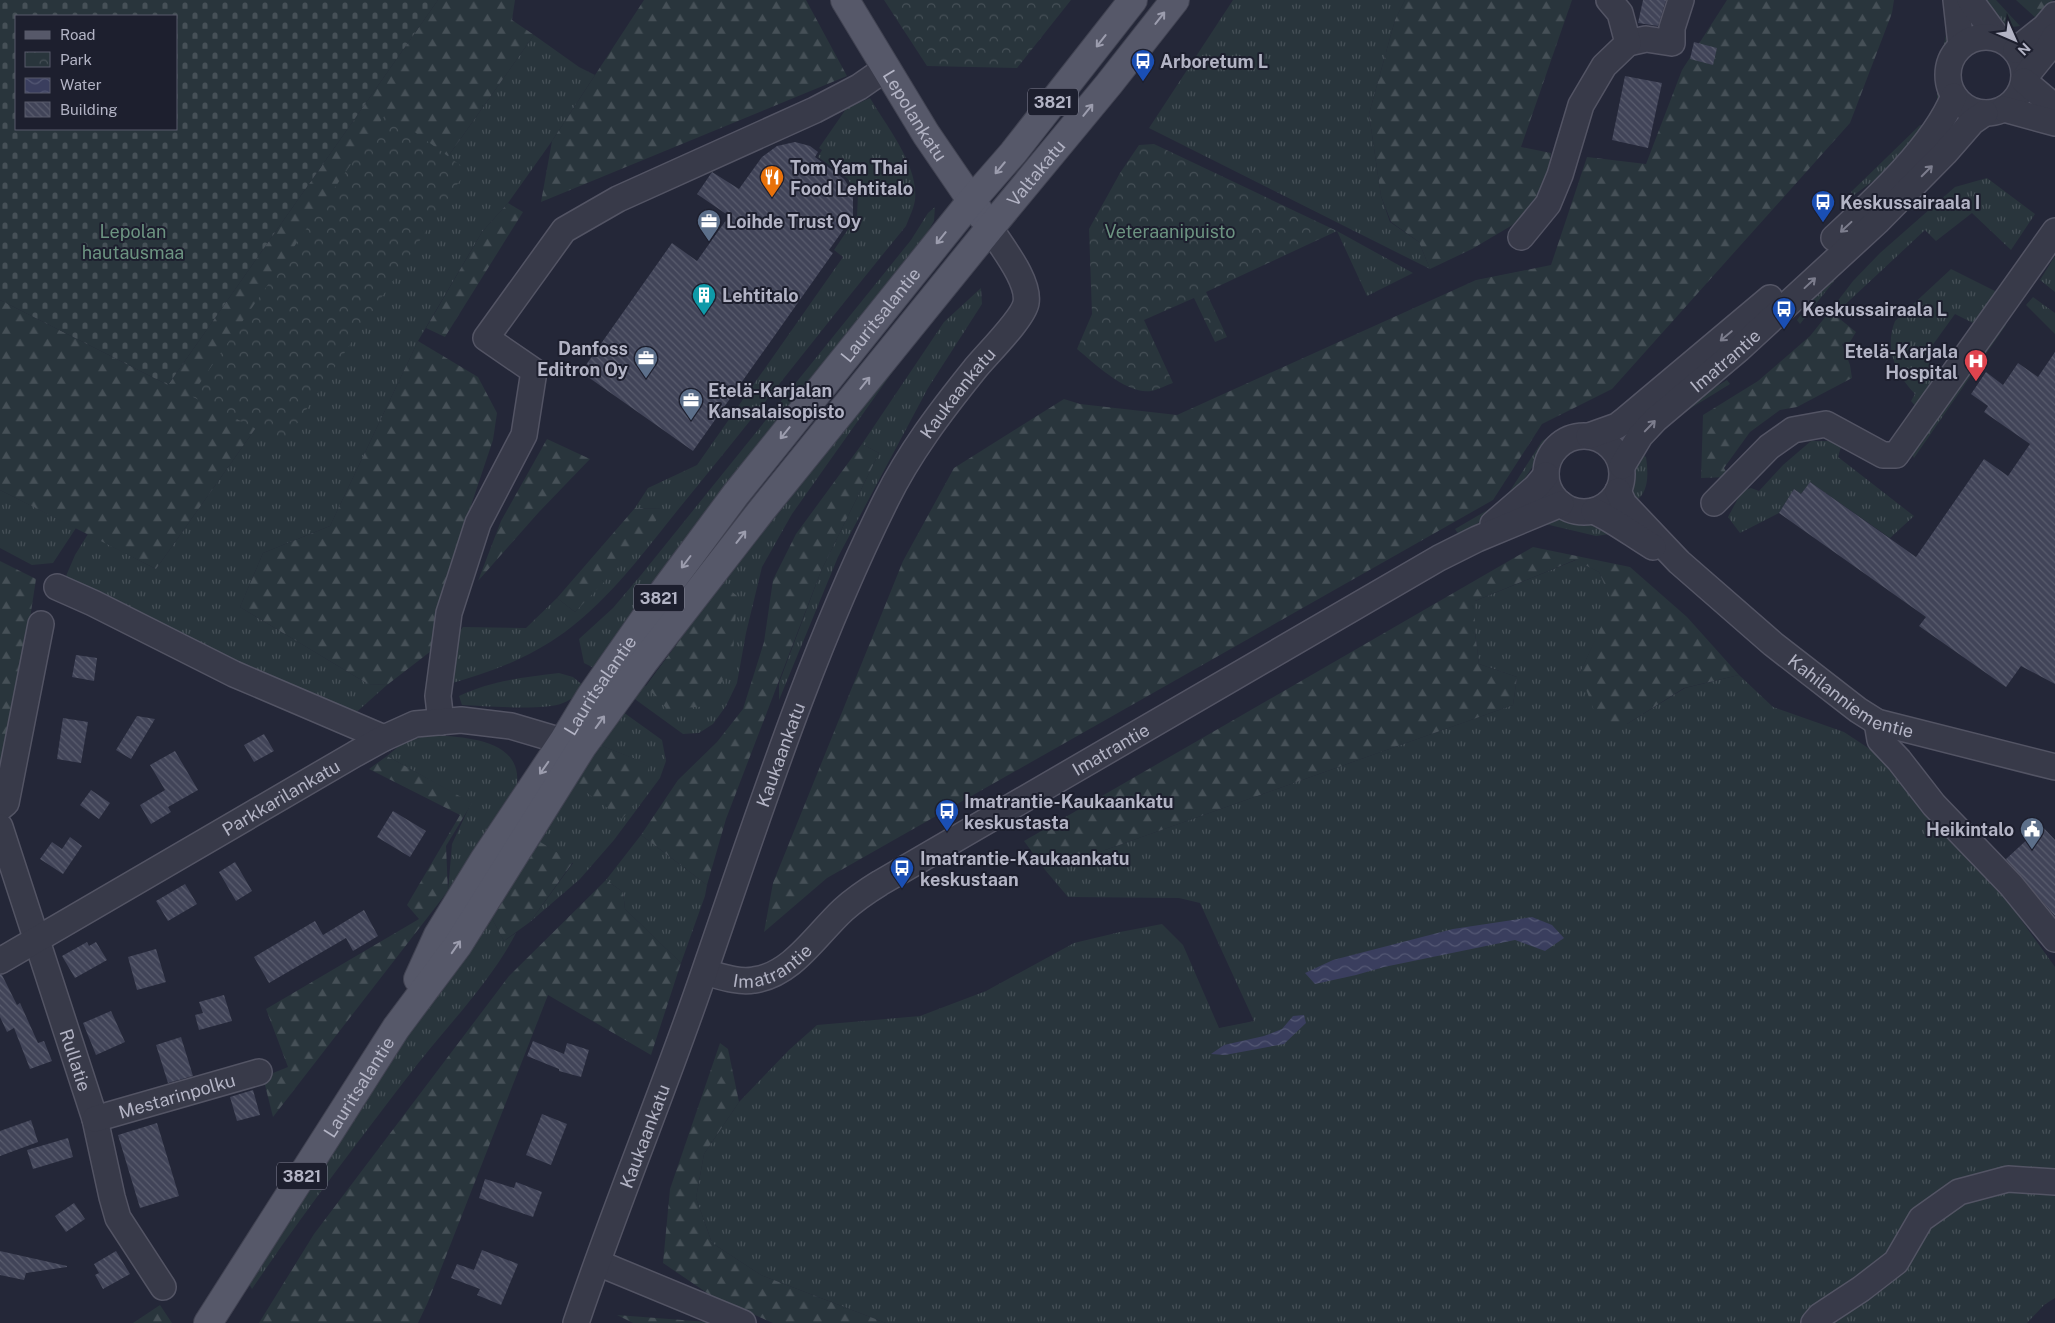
<svg xmlns="http://www.w3.org/2000/svg" width="2055" height="1323" font-family="'Public Sans',sans-serif">
<style>
.grass{fill:url(#grass-tufts)}
.forest{fill:url(#forest-firs)}
.cemetery{fill:url(#cemetery-stones);fill-rule:evenodd}
.park{fill:url(#park-crowns)}
.water{fill:url(#water-waves)}
.building{fill:url(#building-back-hatch)}
.lines{fill:none;stroke-linecap:round;stroke-linejoin:round}
.minor-casing{stroke:#535464;stroke-width:28}
.major-casing{stroke:#414352;stroke-width:30}
.minor{stroke:#383a49;stroke-width:25}
.major{stroke:#565869;stroke-width:28}
.oneway{stroke:#9c9dae}
.oneway2{stroke:#7c7d8d}
.labels{text-anchor:middle;dominant-baseline:central;stroke-width:4;stroke-linejoin:round;paint-order:stroke}
.shield{fill:#1d1f2e;stroke:#868798;stroke-width:1}
.shield-label{font-size:16px;font-weight:bold;fill:#b3b4c5}
.poi-label{font-size:18px;font-weight:bold;fill:#b3b4c5;stroke:#1d1f2e;text-anchor:start}
.street-label{font-size:18px;fill:#b3b4c5;stroke:#1d1f2e}
.park-label{font-size:18px;fill:#6c9381;stroke:#1d1f2e}
</style>
<defs>
<pattern id="grass-tufts" width="24" height="20" patternUnits="userSpaceOnUse" patternTransform="scale(1.25)"><rect width="24" height="20" fill="#29353c"/><path d="M3 7l-1-3M5 7V3M7 7l1-3M15 17l-1-3M17 17v-4M19 17l1-3" fill="none" stroke="#465057"/></pattern>
<pattern id="forest-firs" width="22" height="20" patternUnits="userSpaceOnUse" patternTransform="scale(1.25)"><rect width="22" height="20" fill="#29353c"/><path d="M5 1l3.5 6h-7zM16 11l3.5 6h-7z" fill="#465057"/></pattern>
<pattern id="cemetery-stones" width="16" height="16" patternUnits="userSpaceOnUse" patternTransform="scale(1.25)"><rect width="16" height="16" fill="#29353c"/><path d="M2 7V4a2 2 0 0 1 4 0v3zM10 15v-3a2 2 0 0 1 4 0v3z" fill="#465057"/></pattern>
<pattern id="park-crowns" width="20" height="18" patternUnits="userSpaceOnUse" patternTransform="scale(1.25)"><rect width="20" height="18" fill="#29353c"/><path d="M2 6a3 3 0 1 1 6 0M12 15a3 3 0 1 1 6 0" fill="none" stroke="#465057"/></pattern>
<pattern id="water-waves" width="16" height="10" patternUnits="userSpaceOnUse" patternTransform="scale(1.25)"><rect width="16" height="10" fill="#3a3e5e"/><path d="M0 5q4-4 8 0t8 0" fill="none" stroke="#545874"/></pattern>
<pattern id="building-back-hatch" width="6" height="6" patternUnits="userSpaceOnUse" patternTransform="scale(1.25)"><rect width="6" height="6" fill="#414458"/><path d="M-1 5l2 2M0 0l6 6M5-1l2 2" fill="none" stroke="#5a5d6e"/></pattern>
</defs>
<rect width="100%" height="100%" fill="#242738"/>
<path class="grass" d="M1233,0H1405L1395,20L1369,114L1381,196L1390,222L1419,242L1430,269L1149,128Z
M1985,0H1996L2020,26C1998,30 1995,16 1985,0Z
M1947,30L1949,44L1940,71V109L1937,108V63L1944,44Z
M534,35L579,67L595,75L552,141L508,203L482,232L418,341L330,526L263,553L240,607L368,684L387,685L351,717L70,584L66,576L75,555L88,534L156,569Z
M870,98C887,127 919,166 915,200C914,208 909,218 906,226C833,315 763,406 690,495C651,542 615,595 565,632C529,658 492,672 449,684L453,638L463,627L526,628L557,598L575,612L663,509L635,508L648,488L697,465L843,257L834,250L857,216L858,195L847,178L818,157L822,150L819,148L846,109Z
M1920,125L1929,127L1899,162L1854,195L1851,192Z
M1959,154L1960,156L1846,266L1800,324L1797,320L1823,284Z
M1987,178L2035,214L2011,250L1972,213L1936,241L1925,230L1835,314L1830,311L1853,281L1880,253L1955,187Z
M935,207L934,221L918,249L596,669L584,663L579,639L613,608L641,575L911,240L928,213Z
M1337,231L1413,273L1367,296Z
M2055,256V292L2040,280Z
M1951,269L2001,294L1977,325L1955,314L1924,357L1936,370L1937,387L1918,409L1911,401L1915,394C1896,374 1884,349 1895,321Z
M981,288L982,304L928,388L838,557L779,700V683L821,571L879,453L862,444L944,322Z
M2033,297L2055,313V334L2026,305Z
M2002,322L2006,325L1914,458L1910,450Z
M901,360L792,514L762,567L746,633L737,683L726,706L713,724L699,733L683,734L632,697L642,684L646,686L722,583Z
M1727,380L1730,384L1683,413L1661,433L1657,430L1681,408Z
M1606,420C1601,423 1594,427 1589,429C1575,432 1570,427 1556,438C1541,449 1526,480 1512,496C1498,513 1477,523 1459,535L1455,529L1491,508L1508,494L1542,441L1562,428Z
M1811,441H1831L1839,443L1841,447L1838,457L1914,516L1890,538L1810,482L1801,494L1794,489L1779,513L1740,533L1728,517L1742,491L1751,488L1759,491L1783,465Z
M1639,453L1646,457C1648,471 1650,493 1635,501C1628,484 1632,469 1639,453Z
M0,490L76,528L53,563L32,565L0,548Z
M1552,518C1573,518 1594,521 1610,534L1596,536L1541,523Z
M1576,560L1599,572L1613,602L1580,673L1627,724L1685,688L1739,675L1773,707L1844,732L1891,763L2002,893L2055,967V1298L2044,1305L2027,1323H886L761,1275L712,1243L696,1198L704,1154L739,1102L789,1050L817,1025L920,1016L986,991L1074,943L1120,932L1162,924L1183,945L1219,1028L1254,1021L1200,903L1179,898L1068,897L1046,871L1513,705L1517,677L1479,664L1475,632V601Z
M559,673L573,677L585,687C578,694 573,699 563,703C544,711 486,706 462,705L459,696C490,681 525,677 559,673Z
M623,712L662,740L666,761L660,778L614,840L580,879L530,922L573,863L537,840L574,783L647,764L600,745Z
M431,735C465,737 527,739 516,790L443,911L448,891L452,844L471,803L387,756L405,741Z
M641,835L707,885L705,896L681,963L625,909L623,892L606,880Z
M490,915L504,941L516,933C491,981 450,1023 416,1066C360,1139 304,1212 252,1289L248,1282L481,919Z"/>
<path class="forest" d="M438,0H515L512,20L534,35L156,569L0,490V300L168,385Z
M644,0H806L847,76L541,202L552,141Z
M1405,0H1572L1521,147L1551,153L1546,183L1521,220L1472,249L1430,269L1419,242L1391,222L1381,196L1369,114L1395,20Z
M1727,0H1894L1892,13L1850,123L1612,389L1542,424L1493,500L827,878L764,932L773,883L903,561L954,468L1064,399L1080,404L1177,415L1476,280L1551,265L1587,157L1646,164L1682,70Z
M2016,0H2053L2038,20Z
M508,203L523,212L445,337L426,328L482,232Z
M1830,311L1856,332L1850,342L1842,344L1850,365L1852,378L1797,407L1780,410L1750,432L1724,468L1729,477L1701,478L1703,415L1758,381L1810,336Z
M418,341L478,377L497,413L493,440L438,604L435,648L387,685L368,684L240,607L263,553L330,526Z
M547,439L590,459L539,512L478,581L501,521Z
M862,444L879,453L821,571L726,819L707,885L641,835L678,780L717,742L743,709L764,642L773,580L796,534Z
M635,508L664,509L638,547L575,612L557,598Z
M1533,547L1630,567L1687,617L1739,675L1684,688L1627,724H1599L1580,673L1612,602L1599,572L1575,560L1475,601V632L1479,664L1517,677L1513,705L1046,871L1024,841Z
M0,561L36,579L4,789L0,780Z
M722,583L737,596L733,654L712,706L667,709L646,686Z
M600,745L648,764L649,785L622,819L574,783Z
M387,756L472,803L446,846L448,891L273,1117L263,1077L288,1067L266,1009L419,919L407,905L460,815L369,769Z
M537,840L573,862L530,922L504,941L490,915Z
M606,880L623,892L625,909L681,963L651,1055L548,995L428,1302L418,1323H259L314,1234L509,976Z
M720,1043L728,1049L739,1102L704,1154L696,1198L712,1243L761,1275L886,1323H773L713,1297L663,1263L670,1189Z
M160,1305L172,1323H133Z
M617,1315L708,1322L711,1323H633Z"/>
<path class="cemetery" d="M0,0H438L168,385L0,300ZM16,16H176V129H16Z"/>
<path class="park" d="M884,0H1071L1017,68L927,66Z
M387,112L467,170L284,443L191,396Z
M1154,144L1337,231L1206,292L1227,337L1215,342L1194,298L1144,320L1173,383C1166,385 1158,390 1151,391C1127,395 1094,363 1077,349L1092,314L1089,229L1120,173L1139,145Z"/>
<path class="water" d="M1532,917L1552,925L1564,938L1545,951L1515,940L1384,967L1356,975L1315,984L1305,973L1333,960L1453,929Z
M1304,1015L1306,1023L1284,1044L1225,1055L1211,1054L1224,1045L1264,1036L1282,1029L1293,1016Z"/>
<path class="building" d="M1643,0H1666L1658,26L1638,23Z
M1694,42L1717,48L1713,65L1690,59Z
M1625,76L1662,83L1648,148L1612,140Z
M795,142L810,146L818,152L815,157L844,179L853,193V216L829,250L833,253L693,451L581,372L672,243L697,261L729,216L697,194L712,172L739,189L762,157L777,146Z
M2055,352V684L2021,666L2006,687L1919,626L1926,617L1779,513L1794,489L1801,494L1810,482L1916,557L1984,459L2008,476L2030,444L1984,412L1988,406L1971,394L1986,372L2003,385L2018,363L2038,377Z
M76,655L97,658L94,681L72,677Z
M137,716L155,719L131,759L116,750Z
M63,718L88,722L81,763L57,759Z
M264,734L274,751L254,762L244,745Z
M175,751L198,790L168,807L171,812L151,824L140,805L165,790L150,765Z
M91,790L110,803L99,819L80,805Z
M393,811L426,831L410,857L377,837Z
M2042,826L2055,840V916L2006,859Z
M70,837L82,846L63,874L40,859L52,842L62,849Z
M235,862L252,891L236,901L219,872Z
M185,884L197,904L168,921L156,901Z
M364,910L378,936L353,951L346,938L269,983L254,957L315,921L323,935Z
M87,942L89,946L96,942L107,960L75,978L62,956Z
M156,949L166,982L137,990L128,957Z
M0,975H2L17,1005L20,1003L38,1043L44,1041L52,1061L30,1069L14,1028L7,1032L0,1017Z
M224,995L232,1021L199,1030L195,1015L203,1013L199,1002Z
M111,1011L125,1042L96,1055L83,1023Z
M181,1037L193,1076L168,1083L156,1045Z
M533,1041L564,1054L567,1043L589,1050L581,1077L559,1071V1069L527,1056Z
M253,1090L260,1115L237,1121L230,1097Z
M542,1114L567,1124L551,1165L526,1155Z
M31,1120L38,1142L0,1156V1131Z
M157,1123L179,1196L140,1208L118,1135Z
M68,1138L73,1157L33,1169L27,1150Z
M485,1179L514,1188L516,1182L542,1192L533,1217L479,1198Z
M74,1203L85,1219L66,1232L55,1216Z
M482,1250L518,1264L501,1305L477,1295L480,1289L451,1278L457,1264L474,1270Z
M0,1251L67,1266V1267L26,1273L24,1280L0,1275Z
M116,1251L130,1274L103,1289L95,1275L99,1273L94,1264Z"/>
<g class="lines">
<g class="minor-casing">
<g id="minor">
<path d="M1956,0L1961,45"/>
<path d="M1970,0L1998,38"/>
<circle cx="1986" cy="75" r="38"/>
<path d="M1628,43L1646,39L1672,43V28L1681,0"/>
<path d="M2016,50L2045,27L2055,15"/>
<path d="M2025,77L2047,50L2055,36"/>
<path d="M2024,81L2055,107"/>
<path d="M2004,109L2055,123"/>
<path d="M1521,237L1548,204L1560,175L1581,105L1604,66L1628,43L1620,13L1609,0"/>
<path d="M1834,238C1874,201 1934,146 1954,96"/>
<circle cx="1584" cy="474" r="38"/>
<path d="M1589,436L1617,426L1626,419L1770,298"/>
<path id="s1" d="M1622,466L1640,436L1656,419L1739,349L1878,221L1945,153L1972,122L1985,113"/>
<path id="s2" d="M1618,491L1624,504L1679,562L1773,644L1858,710L1877,722L2055,767"/>
<path d="M1714,503L1769,447L1793,430L1826,424L1883,455H1896L2055,231"/>
<path d="M1594,511C1615,521 1633,535 1653,547"/>
<path d="M1493,524L1536,487L1546,475"/>
<path d="M57,587L93,603L234,674L384,738"/>
<path d="M441,722L438,696L449,613L478,523L524,435L534,371L486,338L564,230L618,199L815,110L859,87L885,69"/>
<path d="M1877,722L1880,740L1899,760L1934,805L2011,885L2055,939"/>
<path d="M0,808L6,803L41,624"/>
<path id="s3" d="M0,827L95,1119L112,1197L118,1218L163,1287"/>
<path id="s4" d="M0,961L355,754L384,738L415,724L461,720L511,726L582,747"/>
<path id="s5" d="M705,972C720,976 738,983 754,980C792,975 816,935 843,910C854,900 867,891 880,883L1439,558L1477,539L1561,504"/>
<path id="s6" d="M95,1119L259,1072"/>
<path d="M598,1263L743,1323"/>
<path id="s7" d="M576,1323C616,1204 665,1088 705,970C760,811 811,651 886,500C909,453 941,411 974,370C985,356 1023,319 1026,303C1030,281 1001,246 990,228"/>
<path d="M1814,1323L1820,1316L1861,1289L1896,1262L1921,1219L1959,1192L2008,1179L2055,1182"/>
</g>
</g>
<g class="major-casing">
<g id="major">
<path id="s8" d="M845,0L926,134L982,216"/>
<path id="s9" d="M418,979L438,935L484,860L564,740L590,697L664,591L736,494L972,200L1013,153L1133,0"/>
<path id="s10" d="M208,1323L396,1028L458,945L582,747L643,663L761,511L990,228L1109,84L1175,0"/>
</g>
</g>
<use href="#minor" class="minor"/>
<use href="#major" class="major"/>
</g>
<defs><path id="oneway-shaft" d="M-6 0H5M1.5-3L5.5 0L1.5 3" fill="none" stroke-width="1.6" stroke-linecap="round" stroke-linejoin="round" transform="scale(1.25)"/></defs>
<g class="oneway">
<use href="#oneway-shaft" transform="translate(1160 18) rotate(-52)"/>
<use href="#oneway-shaft" transform="translate(1101 41) rotate(128)"/>
<use href="#oneway-shaft" transform="translate(1088 110) rotate(-51)"/>
<use href="#oneway-shaft" transform="translate(1000 168) rotate(130)"/>
<use href="#oneway-shaft" transform="translate(941 238) rotate(129)"/>
<use href="#oneway-shaft" transform="translate(865 383) rotate(-51)"/>
<use href="#oneway-shaft" transform="translate(785 433) rotate(129)"/>
<use href="#oneway-shaft" transform="translate(741 537) rotate(-52)"/>
<use href="#oneway-shaft" transform="translate(686 562) rotate(127)"/>
<use href="#oneway-shaft" transform="translate(600 722) rotate(-54)"/>
<use href="#oneway-shaft" transform="translate(544 768) rotate(125)"/>
<use href="#oneway-shaft" transform="translate(456 947) rotate(-55)"/>
</g>
<g class="oneway2">
<use href="#oneway-shaft" transform="translate(1927 171) rotate(-45)"/>
<use href="#oneway-shaft" transform="translate(1846 227) rotate(137)"/>
<use href="#oneway-shaft" transform="translate(1810 283) rotate(-43)"/>
<use href="#oneway-shaft" transform="translate(1726 336) rotate(140)"/>
<use href="#oneway-shaft" transform="translate(1650 426) rotate(-46)"/>
</g>
<defs>
<g id="bus-pin" transform="scale(1.25)"><path d="M0 17L-7.5 6A9.5 9.5 0 1 1 7.5 6Z" fill="#1a4fb4" stroke="#1d1f2e"/><path d="M-5-6H5V4H4V6H2V4H-2V6H-4V4H-5ZM-3.5-4V0h7V-4ZM-3.5 1.2v1.5H-2V1.2ZM2 1.2v1.5H3.5V1.2Z" fill="#fff"/></g>
<g id="restaurant-pin" transform="scale(1.25)"><path d="M0 17L-7.5 6A9.5 9.5 0 1 1 7.5 6Z" fill="#e8710a" stroke="#1d1f2e"/><path d="M-5-6h1v4h1v-4h1v4h1v-4h1v5L-1.5 .5V6h-2V.5L-5-1ZM5-6V6H3V1.5H1.5Q1.5-4 5-6Z" fill="#fff"/></g>
<g id="office-pin" transform="scale(1.25)"><path d="M0 17L-7.5 6A9.5 9.5 0 1 1 7.5 6Z" fill="#5c6f8a" stroke="#1d1f2e"/><path d="M-6-3h4V-5.5h4V-3h4V5H-6ZM-1-4.5V-3h2v-1.5ZM-6 0V1H6V0Z" fill="#fff"/></g>
<g id="building-pin" transform="scale(1.25)"><path d="M0 17L-7.5 6A9.5 9.5 0 1 1 7.5 6Z" fill="#0f9aa8" stroke="#1d1f2e"/><path d="M-4-6H4V6H1V3H-1V6H-4ZM-2.5-4.3h1.7v1.8h-1.7ZM.8-4.3h1.7v1.8H.8ZM-2.5-1h1.7V.8h-1.7ZM.8-1h1.7V.8H.8Z" fill="#fff"/></g>
<g id="hospital-pin" transform="scale(1.25)"><path d="M0 17L-7.5 6A9.5 9.5 0 1 1 7.5 6Z" fill="#e0444e" stroke="#1d1f2e"/><path d="M-5-5h3v3.5h4V-5h3V5h-3V1.5h-4V5h-3Z" fill="#fff"/></g>
<g id="civic-pin" transform="scale(1.25)"><path d="M0 17L-7.5 6A9.5 9.5 0 1 1 7.5 6Z" fill="#5c6f8a" stroke="#1d1f2e"/><path d="M-.6-6.5H3V-4.5H.6V-3L4-1V1h2V6H-6V1h2V-1L-.6-3ZM-1.2 2.5V6h2.4V2.5Z" fill="#fff"/></g>
</defs>
<g fill-rule="evenodd">
<use href="#bus-pin" x="1143" y="61"/>
<use href="#restaurant-pin" x="772" y="177"/>
<use href="#bus-pin" x="1823" y="202"/>
<use href="#office-pin" x="709" y="221"/>
<use href="#building-pin" x="704" y="295"/>
<use href="#bus-pin" x="1784" y="309"/>
<use href="#office-pin" x="646" y="358"/>
<use href="#hospital-pin" x="1976" y="361"/>
<use href="#office-pin" x="691" y="400"/>
<use href="#bus-pin" x="947" y="811"/>
<use href="#civic-pin" x="2032" y="829"/>
<use href="#bus-pin" x="902" y="868"/>
</g>
<g class="labels">
<g class="shield">
<rect x="1028" y="88.5" width="50" height="27" rx="4"/>
<rect x="634" y="584.5" width="50" height="27" rx="4"/>
<rect x="277" y="1162.5" width="50" height="27" rx="4"/>
</g>
<g class="shield-label">
<text x="1053" y="102">3821</text>
<text x="659" y="598">3821</text>
<text x="302" y="1176">3821</text>
</g>
<g class="poi-label">
<text x="1160" y="61">Arboretum L</text>
<text x="790" y="167">Tom Yam Thai<tspan x="790" dy="21">Food Lehtitalo</tspan></text>
<text x="1840" y="202">Keskussairaala I</text>
<text x="726" y="221">Loihde Trust Oy</text>
<text x="722" y="295">Lehtitalo</text>
<text x="1802" y="309">Keskussairaala L</text>
<text x="628" y="348" text-anchor="end">Danfoss<tspan x="628" dy="21">Editron Oy</tspan></text>
<text x="1958" y="351" text-anchor="end">Etelä-Karjala<tspan x="1958" dy="21">Hospital</tspan></text>
<text x="708" y="390">Etelä-Karjalan<tspan x="708" dy="21">Kansalaisopisto</tspan></text>
<text x="964" y="801">Imatrantie-Kaukaankatu<tspan x="964" dy="21">keskustasta</tspan></text>
<text x="2014" y="829" text-anchor="end">Heikintalo</text>
<text x="920" y="858">Imatrantie-Kaukaankatu<tspan x="920" dy="21">keskustaan</tspan></text>
</g>
<g class="street-label">
<text stroke="none"><textPath href="#s8" startOffset="135">Lepolankatu</textPath></text>
<text stroke="none"><textPath href="#s10" startOffset="1419">Valtakatu</textPath></text>
<text stroke="none"><textPath href="#s9" startOffset="811">Lauritsalantie</textPath></text>
<text stroke="none"><textPath href="#s1" startOffset="149">Imatrantie</textPath></text>
<text stroke="none"><textPath href="#s7" startOffset="1009">Kaukaankatu</textPath></text>
<text stroke="none"><textPath href="#s9" startOffset="346">Lauritsalantie</textPath></text>
<text stroke="none"><textPath href="#s2" startOffset="314">Kahilanniementie</textPath></text>
<text stroke="none"><textPath href="#s5" startOffset="478">Imatrantie</textPath></text>
<text stroke="none"><textPath href="#s7" startOffset="604">Kaukaankatu</textPath></text>
<text stroke="none"><textPath href="#s4" startOffset="325">Parkkarilankatu</textPath></text>
<text stroke="none"><textPath href="#s5" startOffset="72">Imatrantie</textPath></text>
<text stroke="none"><textPath href="#s3" startOffset="245">Rullatie</textPath></text>
<text stroke="none"><textPath href="#s10" startOffset="280">Lauritsalantie</textPath></text>
<text stroke="none"><textPath href="#s6" startOffset="85">Mestarinpolku</textPath></text>
<text stroke="none"><textPath href="#s7" startOffset="199">Kaukaankatu</textPath></text>
</g>
<g class="park-label">
<text x="133" y="231">Lepolan<tspan x="133" dy="21">hautausmaa</tspan></text>
<text x="1170" y="231">Veteraanipuisto</text>
</g>
</g>
<rect x="15" y="15" width="162" height="115" fill="#1d1f2e" stroke="#595b6a"/>
<rect x="25" y="31" width="25" height="8" fill="#565869" stroke="#595b6a"/>
<text x="60" y="40" font-size="15" fill="#b3b4c5">Road</text>
<rect x="25" y="52" width="25" height="15" fill="url(#park-crowns)" stroke="#595b6a"/>
<text x="60" y="65" font-size="15" fill="#b3b4c5">Park</text>
<rect x="25" y="78" width="25" height="15" fill="url(#water-waves)" stroke="#595b6a"/>
<text x="60" y="90" font-size="15" fill="#b3b4c5">Water</text>
<rect x="25" y="102" width="25" height="15" fill="url(#building-back-hatch)" stroke="#595b6a"/>
<text x="60" y="115" font-size="15" fill="#b3b4c5">Building</text>
<g transform="translate(2015 40) rotate(135)" stroke="#1d1f2e" stroke-width="4" paint-order="stroke">
<path d="M0-4L9 19L0 12L-9 19Z" fill="#b3b4c5"/>
<text y="-8" font-size="14" font-weight="bold" text-anchor="middle" fill="#b3b4c5">N</text>
</g>
</svg>
